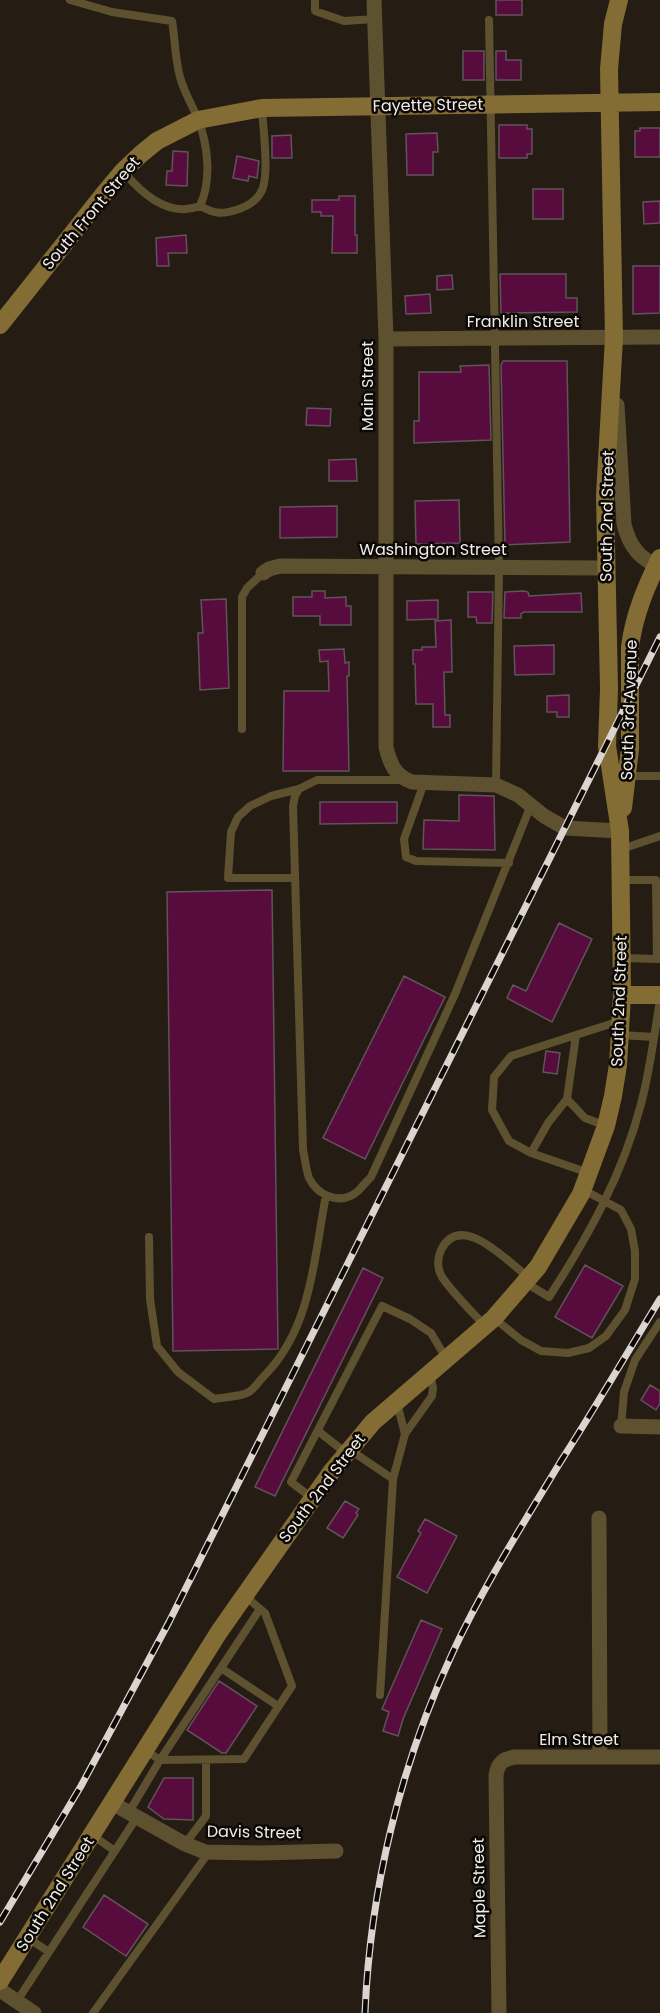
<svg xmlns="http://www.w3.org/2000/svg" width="660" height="2013" font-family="Poppins,sans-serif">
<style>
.building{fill:#570c3d;stroke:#605359;stroke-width:1.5}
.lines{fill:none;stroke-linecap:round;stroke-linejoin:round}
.lane{stroke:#5e512f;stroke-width:8}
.street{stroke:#5e512f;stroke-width:15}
.secondary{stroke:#836d35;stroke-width:18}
.rail-casing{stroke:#dcd5cf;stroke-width:7}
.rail{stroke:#0b0805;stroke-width:4.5;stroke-dasharray:14;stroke-linecap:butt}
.labels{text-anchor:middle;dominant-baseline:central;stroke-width:5;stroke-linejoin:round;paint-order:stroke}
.street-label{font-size:16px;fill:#f2ece6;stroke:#0b0805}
</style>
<rect width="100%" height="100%" fill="#251d14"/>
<path class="building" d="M496,0H522V15H496Z
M463,51H484V80H463Z
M496,51H506V60H521V80H496Z
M499,125H527V129H532V154H527V158H499Z
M640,128H660V157H635V131H640Z
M437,133L438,152H433V175H407L406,134Z
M291,135L292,158H272V136Z
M173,151L188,152L187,186L166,185L167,171H172Z
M237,156L259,161L257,178L249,176L248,181L233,178Z
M533,189H563V219H533Z
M339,196H355V235H357V253H332L333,216H321V212H312V200H339Z
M660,201V223L644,224L643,202Z
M186,235L187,253H168L169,266H157L156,238Z
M633,266H660V313L633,314Z
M500,274H566V298H577V312L501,313Z
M452,275L453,289L437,290V276Z
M430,294L431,313L406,314L405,296Z
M503,361H567L570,542L505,545L501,365Z
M489,365L491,440L414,443V421H419V372H461L460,366Z
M307,408L331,409L330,426L306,425Z
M356,459L357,481H329V460Z
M459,500L460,543L416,544L415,501Z
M337,506V537L280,538V507Z
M312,591H325V598L346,597V606H351V625H320V616H293V597H312Z
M524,591L528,592L529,596L581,593L582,612H524L521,614V618H504L505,592Z
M468,592H493L492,623H477L476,617H468Z
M226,599L229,688L200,690L198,633H203L201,600Z
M438,600V619L407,620V601Z
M451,620L452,672H444L445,715H450V727H433V704H416L415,664H413V650H422V647H436L435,621Z
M554,645V674L515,675L514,646Z
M344,649L345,663L349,662V676H347L349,771H283L284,691H329L328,661L320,662L319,650Z
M569,695V717H557V712H547V696Z
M459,795L494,796L495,850L423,849L424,820L459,821Z
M320,802H397V823L320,824Z
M272,890L278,1349L173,1351L167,892Z
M559,923L592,939L552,1022L507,998L513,985L526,991Z
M404,976L445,997L365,1159L323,1138Z
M546,1051L560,1053L557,1074L543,1072Z
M585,1265L623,1286L592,1338L555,1317Z
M363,1268L383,1278L275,1496L255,1487Z
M650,1385L660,1391V1403L656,1410L641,1400Z
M345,1501L359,1509L356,1513L358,1515L343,1538L327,1528Z
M425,1519L457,1536L427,1593L397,1577L421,1533L418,1531Z
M421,1620L442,1629L403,1719L398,1736L383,1731L389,1712L382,1709Z
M219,1681L257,1706L226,1753H222L187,1730Z
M164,1778H193V1820L164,1819L148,1807Z
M104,1895L148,1924L126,1956L83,1927Z"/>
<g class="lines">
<path class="lane" d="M70,0L112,12L172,21C175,39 175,59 180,77C184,92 192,105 198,119C208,145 212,180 200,206C169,218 142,194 124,172
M315,0V11L344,21L375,19
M489,20L499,567L496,785
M200,206C215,214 222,215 239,209C247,206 257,200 261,192C270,178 263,127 262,109
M242,729V597L247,588L263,573
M628,776H660
M424,783L404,839L406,857L416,861L509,863
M299,789L295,796L293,806L303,1150C305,1159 306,1170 309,1178C318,1196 341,1206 358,1191C362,1187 366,1182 371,1177L455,994L531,805
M622,849L660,836
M295,878H228L231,832L238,817L250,806L271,796L299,789L317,780H403
M621,880H656L657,959H660
M622,958L657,959
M576,1035L511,1056L494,1077L492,1110L509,1141L531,1153L589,1173
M620,1035L654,1037
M606,1126L585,1118L567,1099L576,1035L620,1021
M531,1153L548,1123L567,1099
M149,1237L150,1299L157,1346L178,1372L214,1399C224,1397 241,1397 249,1392C255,1388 260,1380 265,1375C312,1327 314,1257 326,1195
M526,1283L549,1297C588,1237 623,1174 641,1104C650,1071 654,1035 660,1001
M494,1318L521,1340L541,1351L568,1353L589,1348L606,1336L625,1310L635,1279V1251L631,1229L621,1210L582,1189
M485,1326C473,1313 451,1291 442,1277C437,1268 437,1259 441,1250C461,1210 508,1262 528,1277
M621,1426L624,1392L635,1360L660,1322
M318,1431L346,1453
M405,1434L432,1396L433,1388L430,1375
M350,1450L393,1479L380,1695
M393,1479L405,1434L397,1403
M312,1498L291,1482L382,1306L410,1319L431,1333L446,1358
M221,1668L278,1706
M145,1750L160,1760L260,1609
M129,1812L160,1760L244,1759L292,1686L265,1613L245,1596
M92,1835L115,1851
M185,1844L206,1816V1760
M28,1938L49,1952
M17,2001L137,1817
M93,2013L209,1852"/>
<path class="street" d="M374,0L386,339V747C390,764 395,776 412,782L496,785L518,795L544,816L565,828L620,831
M386,339L660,337
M617,405L624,524C629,545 639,560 660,566
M263,573L269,569L280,566L605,568
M621,1426L660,1427
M599,1518L600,1757
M112,1803L183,1843L205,1852L262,1853L336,1851
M0,1990L34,2013
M499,2013L496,1775C498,1763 503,1759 515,1757H660"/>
<path class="secondary" d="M0,325L103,195L123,171L141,154L157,141L198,120L262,108L660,102
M623,808L630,749V647C634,615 646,587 660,558
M622,995H660
M0,1981L219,1632L332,1471L373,1422L494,1318L538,1267L581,1194L606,1126L613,1096L618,1065L622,995L620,831L607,746L609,689L605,495L614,338L609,69L613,24L619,0"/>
<g class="rail-casing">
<path id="rail" d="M0,1922L81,1786L169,1622L660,637
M365,2013C370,1890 400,1766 452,1654C483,1587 523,1524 561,1461C595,1408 627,1353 660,1299"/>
</g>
<use href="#rail" class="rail"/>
</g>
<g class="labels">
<g class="street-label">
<text transform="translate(428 105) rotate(-1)">Fayette Street</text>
<text transform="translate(91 213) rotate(-50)">South Front Street</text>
<text x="523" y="321">Franklin Street</text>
<text transform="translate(367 386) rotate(-90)">Main Street</text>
<text transform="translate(607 516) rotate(-89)">South 2nd Street</text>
<text x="433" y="549">Washington Street</text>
<text transform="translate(629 710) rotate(-88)">South 3rd Avenue</text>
<text transform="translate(619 1001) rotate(-88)">South 2nd Street</text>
<text transform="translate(322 1488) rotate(-53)">South 2nd Street</text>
<text x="579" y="1739">Elm Street</text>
<text transform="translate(254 1832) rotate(1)">Davis Street</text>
<text transform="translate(479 1888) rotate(-91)">Maple Street</text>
<text transform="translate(55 1894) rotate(-58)">South 2nd Street</text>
</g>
</g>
</svg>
